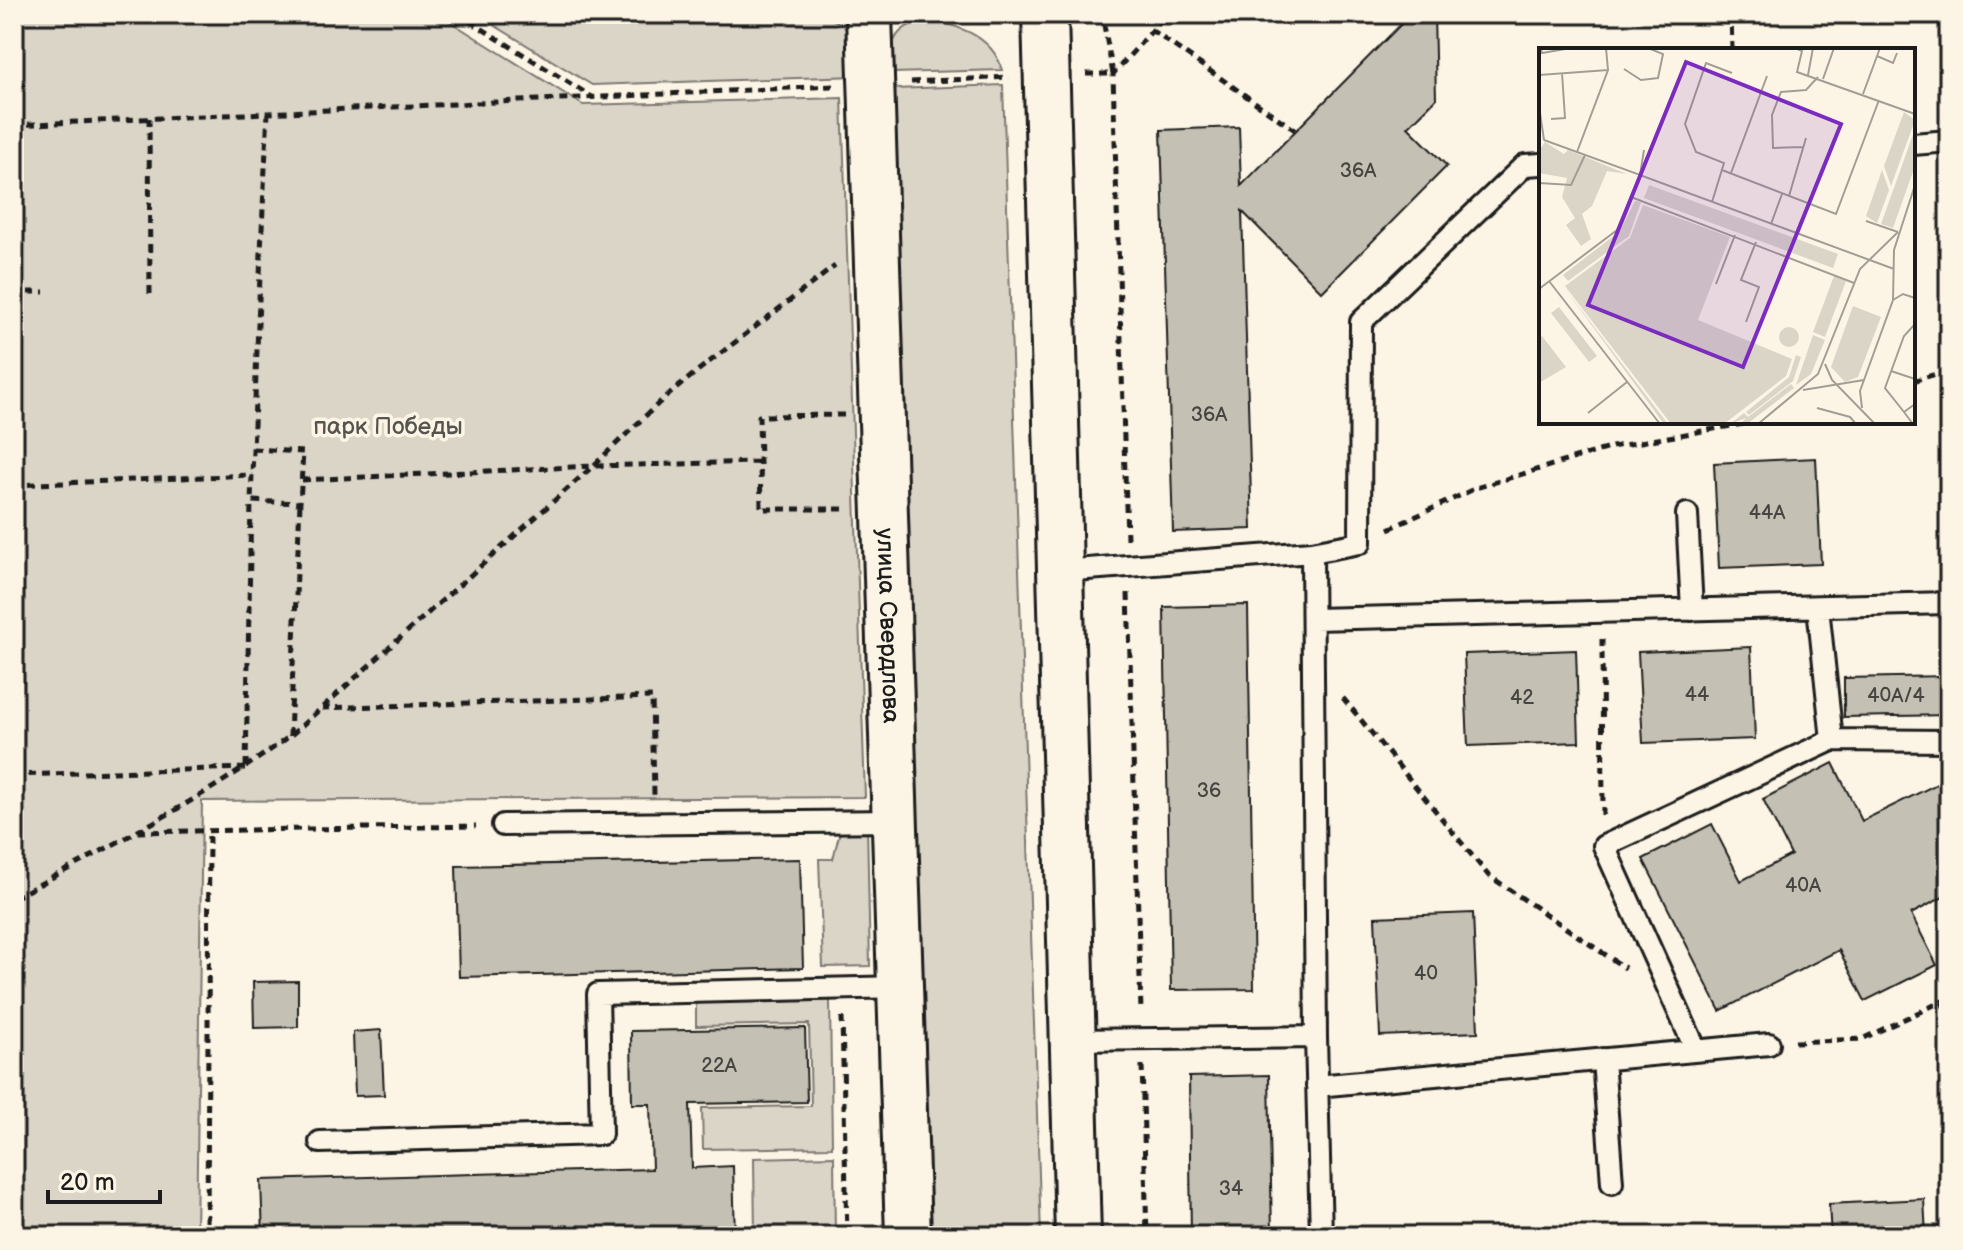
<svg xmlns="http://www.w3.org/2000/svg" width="1963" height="1250" font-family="'Balsamiq Sans',sans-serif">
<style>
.green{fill:#dbd5c8;stroke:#7c7872;stroke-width:2}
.building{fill:#c4c0b3;stroke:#1c1c1c;stroke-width:2}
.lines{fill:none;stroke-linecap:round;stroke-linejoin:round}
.service-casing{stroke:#1c1c1c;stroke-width:26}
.tertiary-casing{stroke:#1c1c1c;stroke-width:50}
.secondary-casing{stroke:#1c1c1c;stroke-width:50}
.path{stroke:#1c1c1c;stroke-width:5;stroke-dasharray:8 6;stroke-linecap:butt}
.service{stroke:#fcf5e5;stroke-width:20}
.tertiary{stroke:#fcf5e5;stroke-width:44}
.secondary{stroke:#fcf5e5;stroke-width:44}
.labels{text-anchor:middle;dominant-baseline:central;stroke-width:7;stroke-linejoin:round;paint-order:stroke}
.number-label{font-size:20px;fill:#464542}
.park-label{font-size:24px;fill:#555450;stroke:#fcf5e5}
.street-label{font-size:24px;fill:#1c1c1c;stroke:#fcf5e5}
.inset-road{fill:none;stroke:#a29e95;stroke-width:2}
.view{fill:#7b2cbf;fill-opacity:0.15;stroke:#7b2cbf;stroke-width:4}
.inset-edge{fill:none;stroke:#1c1c1c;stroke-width:4}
</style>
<rect width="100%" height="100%" fill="#fcf5e5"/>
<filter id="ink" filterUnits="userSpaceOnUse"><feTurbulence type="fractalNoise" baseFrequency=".0125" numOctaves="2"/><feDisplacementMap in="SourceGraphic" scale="16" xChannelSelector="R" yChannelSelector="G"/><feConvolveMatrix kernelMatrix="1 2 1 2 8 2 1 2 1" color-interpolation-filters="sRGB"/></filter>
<g filter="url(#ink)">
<path class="green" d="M14,14H438L583,105L842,98L865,797L202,801L196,1236H14Z
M476,14L827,17C859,29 855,46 857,76L592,85Z
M919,21C952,21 993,35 1002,70L892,73C890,46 891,31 919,21Z
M1003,85L1041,1236H931L894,89Z
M867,826L870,966L823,967L819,859H833L841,827Z
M830,1000L832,1147L703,1149L702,1108L811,1106L809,1024L696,1026V1002Z
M834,1156L835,1236H755L754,1158Z"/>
<path class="building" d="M1411,14H1434L1436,99L1408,127L1447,166L1322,292L1242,211L1252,529L1173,532L1161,130L1239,127L1241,186Z
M1816,458L1821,564L1719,568L1714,463Z
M1248,605L1254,989L1171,990L1164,607Z
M1751,647L1755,739L1643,743L1638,652Z
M1576,650L1579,742L1468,746L1464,654Z
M1949,676V715L1844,717V678Z
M1833,763L1862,821L1949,778V894L1911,914L1937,965L1865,1001L1839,950L1720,1011L1643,859L1712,824L1741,881L1791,855L1763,799Z
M800,859L803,968L459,977L456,866Z
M1473,913L1478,1032L1380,1036L1375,917Z
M298,981V1027L254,1028L253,982Z
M805,1028L807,1102L690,1104L692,1168L733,1166L735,1236H263L261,1180L652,1169L650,1104H632L631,1031Z
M381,1030L384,1095L355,1096L353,1032Z
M1269,1075L1272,1236H1191L1189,1077Z
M1924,1199L1926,1236H1831L1829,1204Z"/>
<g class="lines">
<g class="service-casing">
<path id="service" d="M1913,144L1949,141
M1687,514L1692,610
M1312,552L1316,1037L1321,1236
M1061,571L1312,552L1360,543L1361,322L1525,165L1541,164
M1818,607L1832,740
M1314,619L1949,603
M503,825L896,821
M1073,1040L1316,1037
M1696,1050L1604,846L1832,740L1949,741
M1603,1059L1612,1183
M1317,1086L1769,1044
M320,1142L601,1134L598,994L902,987"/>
</g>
<g class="tertiary-casing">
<g id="tertiary">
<path id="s1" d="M869,14L908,1236"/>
</g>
</g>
<g class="secondary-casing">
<path id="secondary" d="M1045,14L1078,1236"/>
</g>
<path class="path" d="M458,14L592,97
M1731,14L1732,50
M1151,30L1295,130
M1086,74H1113L1102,14
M911,82L1009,77
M149,118L150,295
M14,125L833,86
M14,292H44
M1913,381L1949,370
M844,415L759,416L761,509H845
M253,449L303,452L300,503L251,501L252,475C257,354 261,233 268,113
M302,480L593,466L758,462
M14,485L252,475
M1389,529L1476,488L1612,447L1754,422
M1127,539L1113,74L1167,14
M1128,593L1141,1011
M1602,639L1603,817
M1343,698L1488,875L1625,968
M322,708L652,697L654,795
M290,736L300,503
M246,767L251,501
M14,775L245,768
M138,832L476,826
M14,898C108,847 204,799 290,736L593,466L660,402L700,369L835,266
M1942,1002L1949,1017
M842,1017L847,1236
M1795,1042L1862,1039L1949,998
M1142,1065L1147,1236
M207,1236L209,830"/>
<use href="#service" class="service"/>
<use href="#tertiary" class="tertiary"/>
<use href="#secondary" class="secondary"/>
</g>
</g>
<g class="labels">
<g class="number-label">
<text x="1358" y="171">36А</text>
<text x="1209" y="415">36А</text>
<text x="1767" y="513">44А</text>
<text x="1697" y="695">44</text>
<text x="1896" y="696">40А/4</text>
<text x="1522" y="698">42</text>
<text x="1209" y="791">36</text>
<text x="1803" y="886">40А</text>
<text x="1426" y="974">40</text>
<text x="719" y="1066">22А</text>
<text x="1231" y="1189">34</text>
</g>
<g class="park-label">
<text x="388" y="426">парк Победы</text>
</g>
<g class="street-label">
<text stroke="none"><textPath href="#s1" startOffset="612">улица Свердлова</textPath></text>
</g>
</g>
<g transform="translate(1539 48)">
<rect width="376" height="376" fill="#fcf5e5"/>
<path d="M365,64L376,72L352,138L345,118ZM376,81V118L354,180L342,176ZM6,94L25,106L29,102L88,126L68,123L53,158L43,166L52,191L42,198L27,177L36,170L23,149L28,130L0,125V103ZM343,122L350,142L338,175L327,168ZM110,137L299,206L294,220L105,150ZM96,153L102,154L90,188L29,233L24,227L81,183ZM104,157L191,189L159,272L253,311L247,328L185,376H132L26,238L91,190ZM295,228L307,233L286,289L274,284ZM24,238L129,376H125ZM314,258L342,269L319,329L306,334L292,319ZM20,259L58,308L50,314L12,265ZM240 289a10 10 0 1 1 20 0a10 10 0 1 1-20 0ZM274,287L286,292L272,326L257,337ZM3,288L27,319L0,335V290ZM257,307L262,309L254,333L210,367L207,364L250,329ZM252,336L255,340L208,376H201L207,370L191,376L205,365L209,369Z" fill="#dbd5c8"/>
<path class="inset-road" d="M2,0L3,5L32,0M256,0L263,3L258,24L376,66M338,8L354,15L358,5M85,21L102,32L119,30L124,6L109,0M0,27L69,22M269,27L274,0M284,31L295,0M324,46L341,0M0,58L5,92M12,71L26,70L23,25M5,92L101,127L105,102M264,99L234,100L233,67L242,44L267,42L279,29M38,104L69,22L67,0M183,122L297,166L340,52M192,125L228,28M0,135L32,137L46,107M250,148L267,90M92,149L315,235M173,154L185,115L157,104L146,76L167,15L193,25M327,173L359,184M232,176L243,146M10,233L121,376M177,236L196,187M0,241L78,182L101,127L355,221M354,252L364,246L376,250M207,274L220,239L202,232L217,194M286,316L293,332L336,376M352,323L376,331M264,342L325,332M278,360L311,369L317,376M323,360L321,343L354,252L355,202L376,137M365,364L346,340L365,288L376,276M49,365L88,334M219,376L279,326L321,221L359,184M374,376L365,364L376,356"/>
<path class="view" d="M147,14L302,76L204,319L49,257Z"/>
<rect width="376" height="376" class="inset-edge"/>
</g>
<rect width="1963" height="1250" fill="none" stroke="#fcf5e5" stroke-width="48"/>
<rect x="24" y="24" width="1915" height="1202" fill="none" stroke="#1c1c1c" stroke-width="3" filter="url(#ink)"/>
<path d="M48 1190v12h112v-12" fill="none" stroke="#1c1c1c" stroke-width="4"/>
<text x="60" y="1190" font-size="24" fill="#1c1c1c" stroke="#fcf5e5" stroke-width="6" paint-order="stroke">20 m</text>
</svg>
